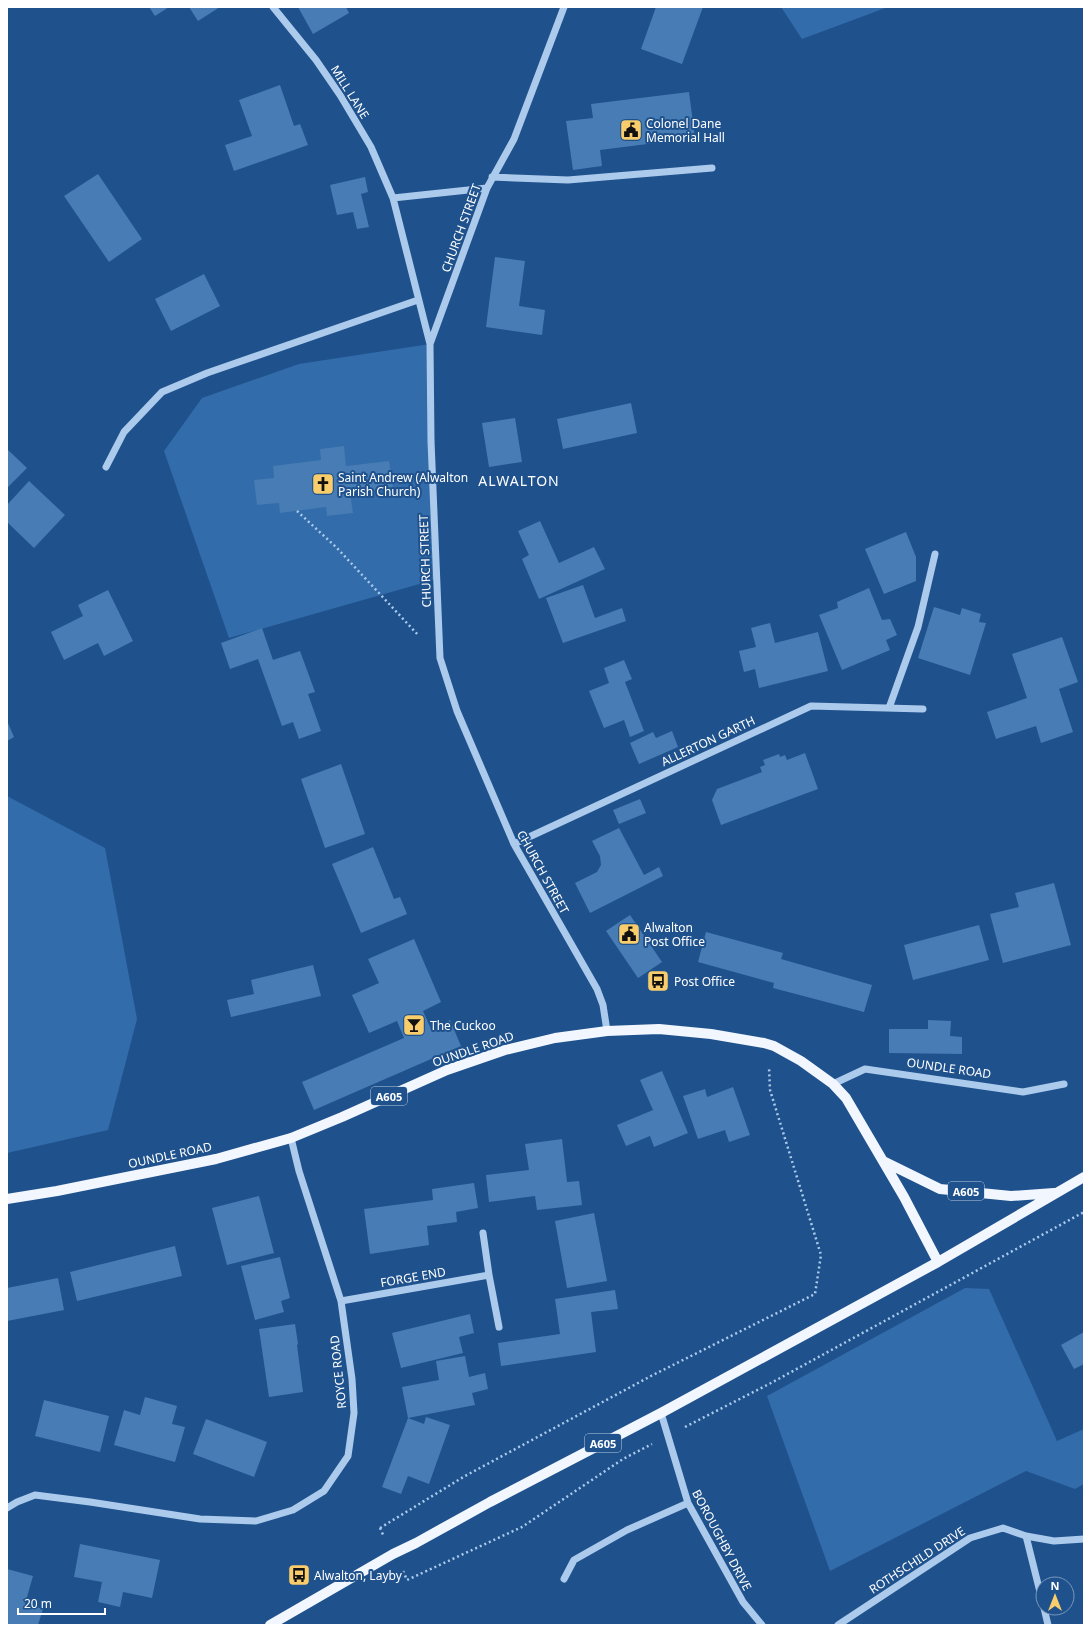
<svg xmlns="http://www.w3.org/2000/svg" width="1091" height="1632" font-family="'Noto Sans',sans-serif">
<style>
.green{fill:#326caa}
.building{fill:#477cb4}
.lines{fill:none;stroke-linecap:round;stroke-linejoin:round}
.path{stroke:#accbec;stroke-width:2.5;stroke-dasharray:2 3;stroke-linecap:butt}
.minor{stroke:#accbec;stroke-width:7}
.major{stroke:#f2f7ff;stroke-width:10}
.labels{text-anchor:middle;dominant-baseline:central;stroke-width:4;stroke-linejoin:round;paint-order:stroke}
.shield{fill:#1f528d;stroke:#bccbdd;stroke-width:1}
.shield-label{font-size:11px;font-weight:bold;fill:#fff}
.street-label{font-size:12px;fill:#fff;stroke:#1f528d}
.poi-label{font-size:12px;fill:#fff;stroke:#1f528d;text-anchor:start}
.quarter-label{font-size:14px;letter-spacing:1px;fill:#fff;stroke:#1f528d}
</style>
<rect width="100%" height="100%" fill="#1f528d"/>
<path class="green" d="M781,7H888L802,39Z
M430,344L437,579L229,638L164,451L202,398L299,364Z
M7,796L105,848L137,1019L108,1130L7,1153Z
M965,1288L989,1289L1057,1441L1084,1429V1484L1075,1489L1026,1471L830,1571L767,1396Z"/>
<path class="building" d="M149,7H169L155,16Z
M189,7H220L198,21Z
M298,7H346L349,13L313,34Z
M656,7H703L682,64L641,49Z
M280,85L294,126L300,124L308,145L234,171L225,145L252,136L239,100Z
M689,92L695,138L600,150L602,166L573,170L566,121L593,118L591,104Z
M98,174L142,239L109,262L64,196Z
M365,177L368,192L361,194L369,227L357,229L353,212L337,215L330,185Z
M495,257L525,261L519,306L545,310L542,335L486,327Z
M204,274L220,306L171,331L155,299Z
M631,403L637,433L563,449L557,419Z
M515,418L522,462L489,467L482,423Z
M344,446L346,466L389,461L393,488L350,493L353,513L327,516L326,507L280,513L279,503L257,505L254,480L274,478L273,466L321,460L320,449Z
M7,449L27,468L7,488Z
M29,481L65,515L34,548L7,522V505Z
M540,521L559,563L594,547L605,569L539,599L522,559L529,555L518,531Z
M906,532L916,557V581L884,594L865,549Z
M583,585L595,618L622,608L626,621L563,643L546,598Z
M869,588L882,620L890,619L897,635L886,640L890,650L842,670L819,615L838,608L837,602Z
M108,590L133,641L104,656L98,643L64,660L51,632L83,616L78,605Z
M934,607L960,615L962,608L981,614L979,622L986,623L970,675L918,658Z
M770,623L775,643L818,632L828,671L759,688L755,669L744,672L739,651L756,647L751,628Z
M262,628L273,660L300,651L315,692L308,694L321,731L299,739L293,722L282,726L258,659L230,669L221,643Z
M1062,637L1078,682L1059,689L1073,732L1041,743L1036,726L996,739L987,712L1027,698L1012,654Z
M624,660L632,679L625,682L644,731L630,737L624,720L604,728L589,691L609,683L604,668Z
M7,721L14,737L7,741Z
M672,731L678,747L639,764L630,743L653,732L656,738Z
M805,753L818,789L721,825L712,800L717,789L762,772L760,767L765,765L763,760L779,754L780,757L785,755L787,760Z
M341,764L365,834L325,848L301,779Z
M640,799L646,813L619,824L613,810Z
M619,828L644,875L659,867L663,876L590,913L575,883L597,872L601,865L600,856L592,841Z
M373,847L394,899L400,897L407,914L361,933L332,864Z
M1054,883L1071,945L1003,963L990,914L1019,907L1015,893Z
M630,915L662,962L638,978L606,931Z
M979,925L989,960L913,980L904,945Z
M706,932L783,953L781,959L872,985L864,1012L773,988L774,983L698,962Z
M414,939L441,1002L423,1011L431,1029L450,1020L461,1046L314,1110L302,1082L404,1038L397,1021L369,1033L352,995L379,983L368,959Z
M313,965L321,996L231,1017L227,1000L254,994L251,980Z
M928,1020L951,1021L950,1036L962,1037V1054L889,1053V1029H928Z
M662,1071L688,1133L654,1147L650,1136L626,1146L617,1125L653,1110L640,1080Z
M733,1087L750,1135L729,1142L725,1130L698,1139L683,1096L705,1089L707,1097Z
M562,1139L567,1182L579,1181L582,1205L537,1210L535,1196L489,1202L486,1175L529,1170L525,1144Z
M474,1183L478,1208L456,1212L457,1222L427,1226L429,1245L370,1254L364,1209L433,1200L432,1189Z
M259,1196L274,1253L227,1265L212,1208Z
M594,1213L607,1281L567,1288L555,1221Z
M175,1246L182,1276L77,1301L70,1272Z
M280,1257L290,1298L281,1301L284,1312L255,1320L241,1266Z
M58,1278L64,1310L7,1321V1288Z
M615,1290L618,1309L591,1312L596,1352L501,1366L498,1343L560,1334L555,1299Z
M470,1314L474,1333L459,1337L463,1353L401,1368L392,1333Z
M295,1324L298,1344L297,1345L303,1392L269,1397L259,1329Z
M1084,1332V1364L1074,1369L1061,1345Z
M465,1356L469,1377L485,1373L488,1389L472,1393L475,1405L408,1418L402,1387L439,1380L436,1361Z
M145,1397L177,1406L172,1424L185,1427L175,1462L114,1445L124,1410L140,1415Z
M44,1400L109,1416L100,1452L35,1436Z
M426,1417L450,1425L429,1484L408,1476L401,1494L382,1487L408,1418L424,1424Z
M206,1419L267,1442L254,1477L193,1454Z
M80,1544L160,1560L152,1598L123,1592L120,1607L98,1602L102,1582L74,1577Z
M7,1569L33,1576L25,1604L43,1609L38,1625H7Z"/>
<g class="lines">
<path class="path" d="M297,511L337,548L419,636
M685,1427L771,1383L1084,1212
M380,1528L384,1537
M380,1528L465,1476L651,1376L815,1294L821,1255L770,1090L769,1067
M403,1571L407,1580L522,1527L623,1459L652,1444"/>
<path class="minor" d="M273,7L316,60L340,95L371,147L393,198L487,188
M564,7L514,139L487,188L430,344L431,441L440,658L457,711L514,844L597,989L603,1005L607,1031
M492,177L568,180L712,168
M393,198L430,344
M106,467L124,432L162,392L207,373L418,300
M889,708L918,627L935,554
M514,844L811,706L923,709
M833,1084L865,1069L1023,1092L1064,1084
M489,1275L499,1327
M341,1301L489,1275L483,1233
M661,1413L688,1503L743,1602L762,1625
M7,1508L17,1502L35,1495L90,1502L200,1519L256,1521L293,1510L324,1491L348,1456L354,1413L352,1379L341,1301L299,1171L291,1138
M1026,1536L1043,1604
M564,1579L574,1560L627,1530L688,1503
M1044,1608L1048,1625
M838,1625L970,1538L1003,1528L1026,1536L1054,1541L1084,1539"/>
<path class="major" d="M883,1161L940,1189L1011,1196L1054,1193
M7,1199L57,1191L216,1159L291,1138L342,1117L447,1070L505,1050L555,1038L607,1031L659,1029L711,1034L764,1043L774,1046L801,1061L833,1084L846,1098L904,1197L938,1262
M270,1625L393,1554L416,1543L490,1502L661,1413L938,1262L1084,1177"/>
</g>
<defs>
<g id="civic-square" transform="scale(1.15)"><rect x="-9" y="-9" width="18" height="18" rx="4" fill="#facd6c" stroke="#1f528d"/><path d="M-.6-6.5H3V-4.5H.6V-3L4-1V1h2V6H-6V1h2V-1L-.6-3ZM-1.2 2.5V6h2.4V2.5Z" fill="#111"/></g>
<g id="church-square" transform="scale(1.15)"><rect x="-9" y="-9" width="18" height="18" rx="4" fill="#facd6c" stroke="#1f528d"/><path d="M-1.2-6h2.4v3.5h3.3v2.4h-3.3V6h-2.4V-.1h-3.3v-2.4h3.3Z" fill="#111"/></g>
<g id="bus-square" transform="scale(1.15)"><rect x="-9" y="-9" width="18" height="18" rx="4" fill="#facd6c" stroke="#1f528d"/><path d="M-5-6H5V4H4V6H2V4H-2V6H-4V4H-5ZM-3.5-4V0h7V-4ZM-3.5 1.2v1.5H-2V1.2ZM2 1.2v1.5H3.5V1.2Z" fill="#111"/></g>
<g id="bar-square" transform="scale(1.15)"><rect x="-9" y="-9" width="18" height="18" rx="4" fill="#facd6c" stroke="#1f528d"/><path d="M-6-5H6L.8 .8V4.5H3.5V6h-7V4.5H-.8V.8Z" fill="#111"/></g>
</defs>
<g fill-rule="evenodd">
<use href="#civic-square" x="631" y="130"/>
<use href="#church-square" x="323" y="484"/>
<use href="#civic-square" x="629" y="934"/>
<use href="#bus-square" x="658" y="981"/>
<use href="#bar-square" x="414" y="1025"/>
<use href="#bus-square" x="299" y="1575"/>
</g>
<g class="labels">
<g class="shield">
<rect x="371" y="1087" width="36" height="18" rx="3"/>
<rect x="948" y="1182" width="36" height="18" rx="3"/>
<rect x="585" y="1434" width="36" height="18" rx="3"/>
</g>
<g class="shield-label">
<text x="389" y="1096">A605</text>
<text x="966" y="1191">A605</text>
<text x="603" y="1443">A605</text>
</g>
<g class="street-label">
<text transform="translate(350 92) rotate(58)">MILL LANE</text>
<text transform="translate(461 228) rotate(-70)">CHURCH STREET</text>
<text transform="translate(425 561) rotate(-92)">CHURCH STREET</text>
<text transform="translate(708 741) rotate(-25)">ALLERTON GARTH</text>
<text transform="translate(543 872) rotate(61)">CHURCH STREET</text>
<text transform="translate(473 1049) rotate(-19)">OUNDLE ROAD</text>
<text transform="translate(949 1068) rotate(8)">OUNDLE ROAD</text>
<text transform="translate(170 1155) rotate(-12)">OUNDLE ROAD</text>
<text transform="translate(413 1277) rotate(-10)">FORGE END</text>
<text transform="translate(338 1372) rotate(-96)">ROYCE ROAD</text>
<text transform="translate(722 1540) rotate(62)">BOROUGHBY DRIVE</text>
<text transform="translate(917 1560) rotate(-33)">ROTHSCHILD DRIVE</text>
</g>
<g class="poi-label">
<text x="646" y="123">Colonel Dane<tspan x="646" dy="14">Memorial Hall</tspan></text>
<text x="338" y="477">Saint Andrew (Alwalton<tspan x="338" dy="14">Parish Church)</tspan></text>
<text x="644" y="927">Alwalton<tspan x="644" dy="14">Post Office</tspan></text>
<text x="674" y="981">Post Office</text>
<text x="430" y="1025">The Cuckoo</text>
<text x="314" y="1575">Alwalton, Layby</text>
</g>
<g class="quarter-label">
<text x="519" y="480">ALWALTON</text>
</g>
</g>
<rect width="1091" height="1632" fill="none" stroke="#ffffff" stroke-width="16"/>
<g transform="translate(1055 1596)"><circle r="19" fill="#1f528d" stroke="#7997bb"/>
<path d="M0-3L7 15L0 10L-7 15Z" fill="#facd6c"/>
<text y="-6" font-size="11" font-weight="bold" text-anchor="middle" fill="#ffffff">N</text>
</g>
<path d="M18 1608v6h87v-6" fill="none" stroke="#ffffff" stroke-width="2"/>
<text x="24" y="1608" font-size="12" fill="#ffffff" stroke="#1f528d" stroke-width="3" paint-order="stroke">20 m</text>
</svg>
